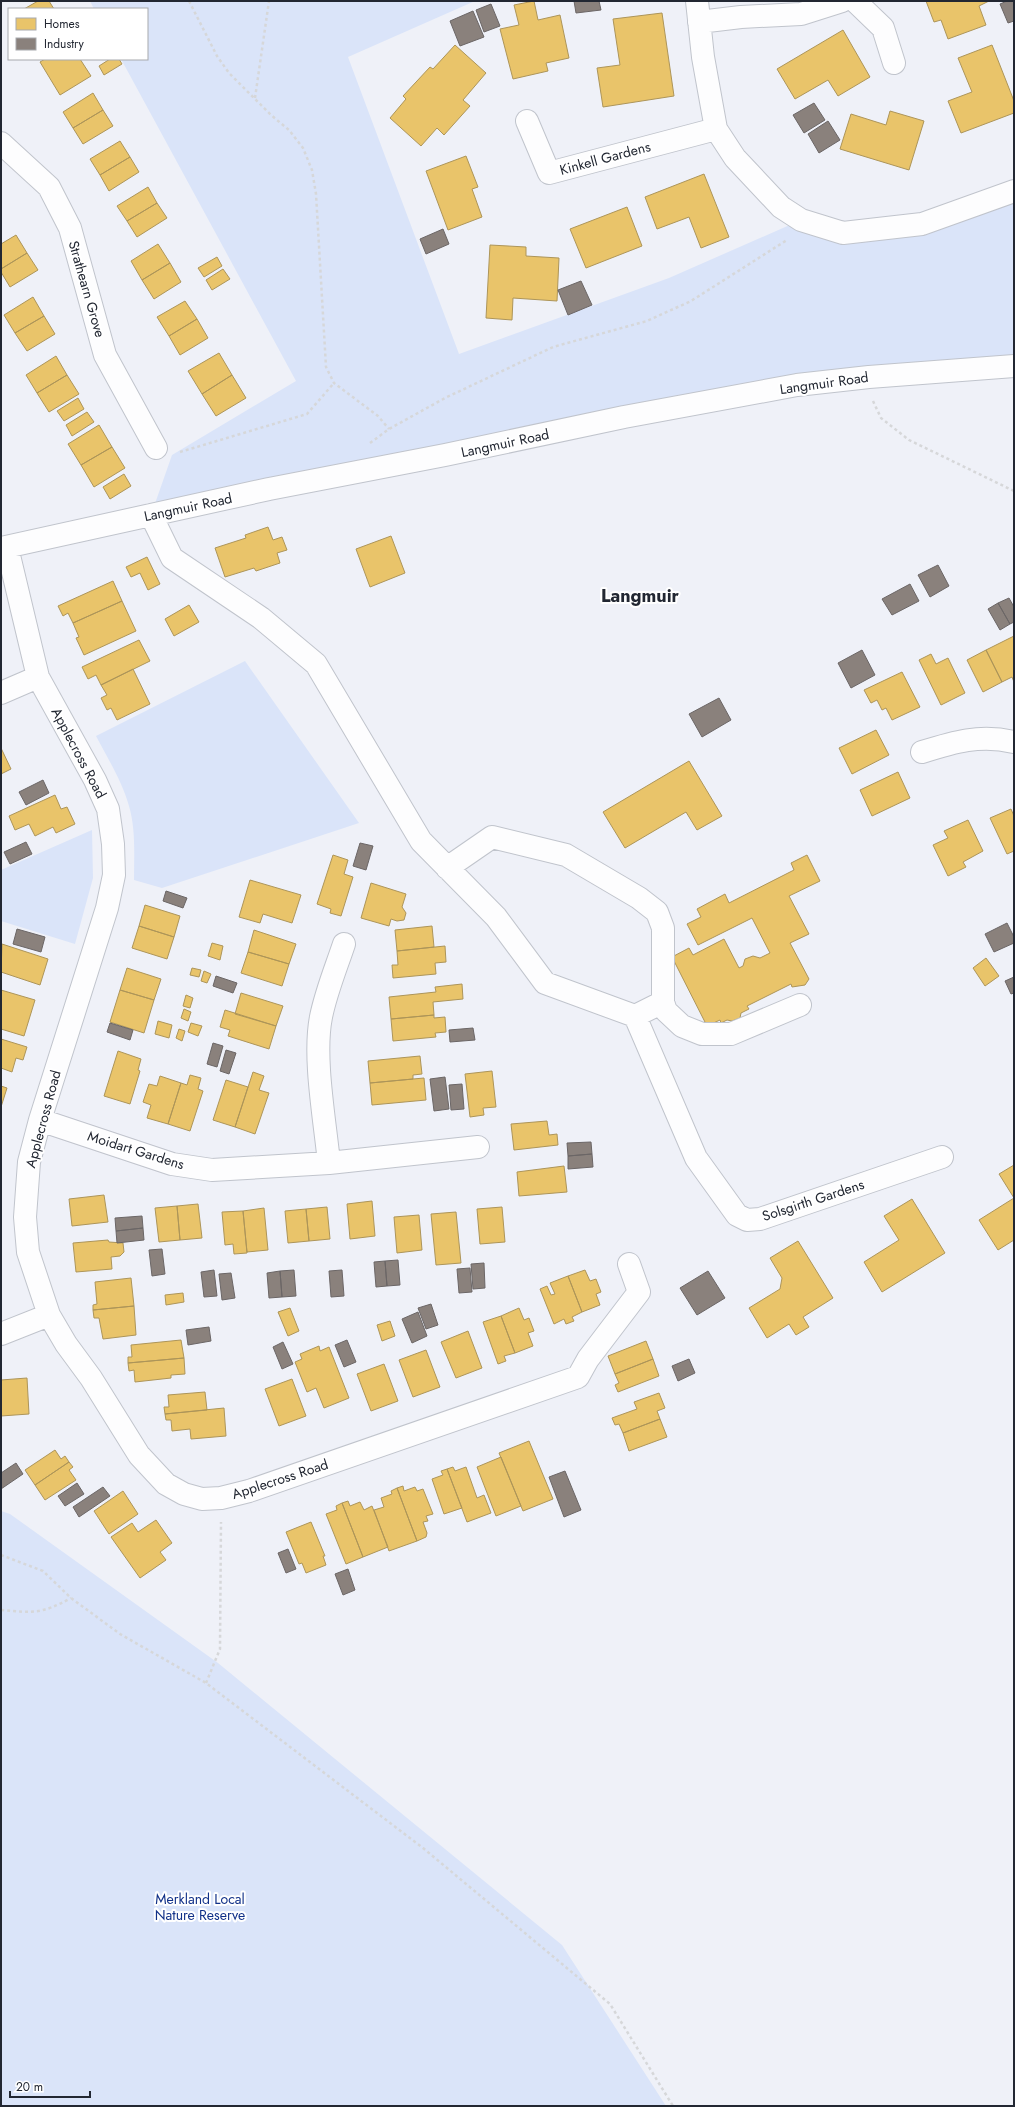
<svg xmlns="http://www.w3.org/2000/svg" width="1015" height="2107" font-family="Jost,sans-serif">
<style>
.green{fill:#dae4f9}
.homes{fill:#e9c46a;stroke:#ad9559}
.industry{fill:#8a817c;stroke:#6b6666}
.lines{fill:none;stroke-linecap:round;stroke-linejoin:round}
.minor-casing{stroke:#c0c4cc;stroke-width:24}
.path{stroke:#d6d7d9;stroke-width:2.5;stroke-dasharray:3 3;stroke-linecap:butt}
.minor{stroke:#fdfdfe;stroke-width:22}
.labels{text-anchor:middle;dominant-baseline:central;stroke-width:4;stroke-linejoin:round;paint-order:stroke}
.street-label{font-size:14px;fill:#222732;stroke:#fff}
.park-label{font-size:14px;fill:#103088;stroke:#fff}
.district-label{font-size:18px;font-weight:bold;fill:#222732;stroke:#fff}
</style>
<rect width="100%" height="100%" fill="#eff1f8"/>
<path class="green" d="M90,1H475L348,57L459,354L669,278L801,220L843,233L1014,191V366L869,377L151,515L172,455L296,381L121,59H147V9H94Z
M245,661L359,823L162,888L134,880C134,856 136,830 129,806C122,781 108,759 96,736Z
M92,830L93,878L75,944L1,921V870Z
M1,1511L10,1514L218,1663L562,1945L666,2106H1Z"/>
<path class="homes" d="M38,1H49L54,9H24Z
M534,1L538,20L560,15L569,58L546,63L548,71L513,79L500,29L519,25L514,5Z
M926,1H989L979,6L986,25L948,39L941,20L934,22Z
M662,13L674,96L603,107L597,68L620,65L613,19Z
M843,30L870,77L838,96L828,80L795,99L777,69Z
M455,45L486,73L463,100L470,106L444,135L437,128L421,146L390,118L406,99L403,96L430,67L433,69Z
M992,45L1014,101V113L961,133L948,101L972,92L958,58Z
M45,59H80L91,76L60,95L40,62Z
M110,59H119L122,64L104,75L99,66Z
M93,93L103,110L73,128L63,112Z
M103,110L113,126L83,144L73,128Z
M890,111L924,121L909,170L840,149L851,114L886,125Z
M120,141L130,157L100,175L90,159Z
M466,156L478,187L472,189L482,217L448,230L426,171Z
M130,157L139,172L109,191L100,175Z
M704,174L729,237L701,248L689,217L657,229L645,197Z
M148,187L157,203L127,221L117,206Z
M157,203L167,218L137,237L127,221Z
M627,207L642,246L586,268L570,229Z
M16,235L27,253L1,269V244Z
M158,244L170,263L142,280L131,261Z
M490,245L526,247V256L559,258L557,301L513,298L512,320L486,318Z
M27,253L38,270L10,287L1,272V269Z
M217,257L222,266L204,277L198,268Z
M170,263L181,282L154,299L142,280Z
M223,269L230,279L212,290L206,280Z
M33,297L44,316L15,333L4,315Z
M185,301L197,319L169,336L157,317Z
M44,316L55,334L27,351L15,333Z
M197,319L208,338L180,355L169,336Z
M219,353L232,375L202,394L188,371Z
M56,356L67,375L37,393L26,375Z
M67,375L79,394L49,412L37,393Z
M232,375L246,398L216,416L202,394Z
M78,398L84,409L64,421L57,411Z
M87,412L94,422L72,436L66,425Z
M99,425L112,447L81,465L68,444Z
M112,447L125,468L94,487L81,465Z
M124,474L131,486L110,499L103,487Z
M268,527L273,540L282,537L287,550L277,553L280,563L256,571L254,568L225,577L215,548L246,538L245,535Z
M391,536L405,573L370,587L356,549Z
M147,557L160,584L148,590L140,573L131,577L126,567Z
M113,581L122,601L73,623L68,613L63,616L58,606Z
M122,601L136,631L84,655L76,638L79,637L73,623Z
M189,605L199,622L174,636L165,619Z
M1014,636V682L1012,677L1002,682L986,650Z
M139,640L150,661L101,685L96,675L88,679L82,667Z
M986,650L1002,682L983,692L967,660Z
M931,654L936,664L948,658L965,693L941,705L919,660Z
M133,669L150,704L117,720L111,708L107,710L101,698L107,695L101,685Z
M902,672L920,707L892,720L886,708L882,710L877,700L871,703L864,690Z
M876,730L889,755L852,774L839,748Z
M1,748L11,769L1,774Z
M689,761L722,816L697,830L686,812L625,848L603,812Z
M898,772L910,798L872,816L860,790Z
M55,795L61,809L67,807L75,824L56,833L53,827L35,836L29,824L15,830L9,816Z
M1011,809L1014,816V851L1007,854L990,818Z
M968,820L983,851L963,862L966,867L948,876L933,845L948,838L944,831Z
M333,855L348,860L344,874L353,877L341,916L330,913L331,909L317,904Z
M807,855L820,881L789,896L809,934L790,943L809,979L805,985L792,987L791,984L747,1006L749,1009L741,1013L740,1018L732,1021L727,1020L721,1023L720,1020L707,1026L672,957L689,948L693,955L724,939L739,968L743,966L745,959L753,956L760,958L770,953L752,918L698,945L687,924L701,917L697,909L725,894L729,903L794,870L791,863Z
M250,880L301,895L292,923L263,914L260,923L239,917Z
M371,883L406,894L402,907L406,913L404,920L397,921L391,919L389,926L361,918Z
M145,905L180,916L174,937L139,926Z
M139,926L174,937L167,959L132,948Z
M432,926L434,947L397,951L395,930Z
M254,930L296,944L289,964L248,952Z
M212,943L223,946L220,960L208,956Z
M2,944L48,959L40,985L1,972Z
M445,946L446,962L435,963L436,974L393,978L392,965H398L397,951Z
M248,952L289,964L282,986L241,973Z
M986,958L999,976L985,986L973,968Z
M127,968L161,979L154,1000L120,990Z
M192,968L201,970L199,977L190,975Z
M204,971L211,974L207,983L201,981Z
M462,984L463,999L433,1002L434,1015L391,1019L389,997L436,992L435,987Z
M1,990L35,1000L24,1036L1,1029Z
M120,990L154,1000L144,1033L110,1022Z
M241,993L283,1006L276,1026L235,1014Z
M186,995L193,998L190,1008L183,1006Z
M184,1009L191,1012L188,1021L181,1018Z
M225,1010L276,1026L269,1049L228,1036L230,1030L220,1027Z
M434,1015V1018L445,1017L446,1032L435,1033L436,1037L393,1041L391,1019Z
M158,1021L172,1025L169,1038L155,1034Z
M191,1023L202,1026L198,1036L188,1032Z
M179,1029L185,1031L182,1041L176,1038Z
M1,1039L27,1047L23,1060L16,1058L12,1072L1,1068Z
M118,1051L141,1059L138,1070L140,1071L130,1104L104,1096Z
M420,1056L422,1074L413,1075V1079L370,1083L368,1061Z
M492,1071L496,1107L483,1108L484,1115L470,1117L465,1074Z
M253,1072L264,1076L259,1090L269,1093L255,1134L235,1127Z
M190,1075L201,1078L198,1089L203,1091L190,1131L168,1124L181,1083L187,1085Z
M160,1076L181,1083L168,1124L147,1118L151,1105L143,1102L149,1084L157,1086Z
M424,1078L426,1100L372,1105L370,1083Z
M226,1080L248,1087L235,1127L213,1120Z
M1,1086L7,1088L1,1107Z
M547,1121L549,1135L557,1134L558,1145L514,1150L511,1124Z
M1014,1165V1198L999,1174Z
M564,1166L567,1192L519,1196L517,1172Z
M104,1195L108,1222L72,1226L69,1199Z
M1014,1198V1240L998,1250L979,1220Z
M912,1199L945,1253L882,1292L864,1262L899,1240L884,1216Z
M372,1201L375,1236L350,1239L347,1204Z
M198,1204L202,1238L180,1240L177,1206Z
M177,1206L180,1240L159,1242L155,1208Z
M327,1207L330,1239L309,1241L306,1209Z
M502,1207L505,1242L480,1244L477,1209Z
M264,1208L268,1250L247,1252L243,1211Z
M306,1209L309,1241L288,1243L285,1211Z
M243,1211L247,1253L234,1254L233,1244L225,1245L222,1212Z
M456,1212L461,1263L436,1265L431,1214Z
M419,1215L422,1250L397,1253L394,1217Z
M108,1240L109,1242L123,1243L124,1252L120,1256L111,1257L112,1269L76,1272L73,1243Z
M798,1241L833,1298L803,1317L809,1327L796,1335L789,1324L767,1338L749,1308L780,1289L782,1278L770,1258Z
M585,1270L590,1281L596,1279L601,1292L596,1294L600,1305L582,1312L568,1276Z
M568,1276L582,1312L572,1317L574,1321L566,1324L564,1319L554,1324L540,1289L547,1286L551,1295L555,1294L550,1283Z
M131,1278L134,1306L93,1310V1305L97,1304L95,1282Z
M183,1293L184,1302L166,1305L165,1295Z
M134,1306L136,1335L103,1339L99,1318H94L93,1310Z
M290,1308L299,1331L288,1336L278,1312Z
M519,1308L524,1320L529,1318L534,1331L528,1333L533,1346L515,1353L501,1316Z
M501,1316L515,1353L504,1356L506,1361L498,1364L483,1322Z
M390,1321L395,1336L382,1341L377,1325Z
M468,1331L482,1368L456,1378L441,1342Z
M181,1340L184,1358L128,1363V1357H132L131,1345Z
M646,1341L653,1359L615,1374L608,1356Z
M319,1346L320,1351L329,1347L349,1398L324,1408L316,1388L307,1392L295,1362L302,1359L300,1354Z
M426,1350L440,1387L413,1397L399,1360Z
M184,1358L185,1374L171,1375V1378L135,1382L134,1370L129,1371L128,1363Z
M653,1359L659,1376L618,1392L615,1385L619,1383L615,1374Z
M384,1364L398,1401L371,1411L357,1374Z
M27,1378L29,1414L1,1416V1380Z
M292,1379L306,1416L279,1426L265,1389Z
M205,1392L207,1410L165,1414L164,1407H169L168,1395Z
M659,1393L665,1408L657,1411L660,1419L623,1433L619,1424L615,1425L612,1418L637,1409L634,1402Z
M224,1408L226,1436L191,1439L190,1429L172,1431L171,1420H166L165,1414Z
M660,1419L667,1437L629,1451L623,1433Z
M529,1441L553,1499L523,1511L499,1453Z
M55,1450L61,1459L65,1456L69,1462L35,1485L25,1470Z
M501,1457L521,1506L496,1516L477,1467Z
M69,1462L73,1467L69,1470L76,1480L45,1500L35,1485Z
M453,1467L455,1471L466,1467L477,1498L484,1495L491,1513L467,1522L447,1469Z
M447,1469L462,1508L444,1514L432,1479L443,1475L441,1471Z
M403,1486L404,1491L415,1487L417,1491L423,1489L433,1514L426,1516L428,1521L423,1522L427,1533L426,1537L417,1541L397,1488Z
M397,1488L417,1541L389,1551L374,1510L384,1507L381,1498L392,1494L391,1491Z
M123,1491L138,1514L109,1534L94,1511Z
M348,1501L350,1506L360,1502L364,1510L372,1506L388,1547L363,1557L342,1503Z
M342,1503L363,1557L346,1564L326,1514L337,1510L336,1506Z
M156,1520L172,1543L160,1552L166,1560L140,1578L111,1537L132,1523L138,1532Z
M311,1522L325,1556H323L326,1565L306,1573L302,1563L299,1564L286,1532Z"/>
<path class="industry" d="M574,1H599L601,10L576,13Z
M1007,1H1014V21L1008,23L1000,4Z
M491,4L500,26L484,32L476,10Z
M473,11L484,37L460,46L450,21Z
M814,103L825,120L804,133L793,115Z
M828,121L840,140L819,153L808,134Z
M443,229L449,244L426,254L420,239Z
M581,281L592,305L568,315L558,290Z
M938,565L949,586L930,597L918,575Z
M910,584L919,601L892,615L882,599Z
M1009,598L1014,607V622L1010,624L998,603Z
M998,603L1010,624L1000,630L988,609Z
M862,650L875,675L851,688L838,663Z
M719,698L731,720L702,737L689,714Z
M43,780L49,793L26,805L19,792Z
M26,842L32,854L10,864L4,852Z
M360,843L373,846L366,870L353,866Z
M166,891L187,898L183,908L163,901Z
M1007,923L1014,937V943L994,952L985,934Z
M17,929L45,937L41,952L13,944Z
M216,976L237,983L233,993L213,986Z
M1014,977V993L1011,994L1005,981Z
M110,1023L133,1030L130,1040L107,1032Z
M473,1028L475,1040L450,1042L449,1030Z
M213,1043L223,1046L217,1067L207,1064Z
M226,1050L236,1053L229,1074L220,1071Z
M445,1077L449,1109L434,1111L430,1079Z
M462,1084L464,1109L451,1110L449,1085Z
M591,1142L592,1154L568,1156L567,1143Z
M592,1154L593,1167L568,1169V1156Z
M142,1216L143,1228L116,1231L115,1218Z
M143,1228L144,1240L117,1243L116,1231Z
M162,1249L165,1274L152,1276L149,1250Z
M398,1260L400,1285L387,1286L385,1261Z
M385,1261L387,1286L376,1287L374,1262Z
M484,1263L485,1288L473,1289L471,1264Z
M470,1268L472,1292L459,1293L457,1269Z
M214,1270L217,1296L204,1297L201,1272Z
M294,1270L296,1296L282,1297L280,1271Z
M342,1270L344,1296L331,1297L329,1271Z
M280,1271L282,1297L269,1298L267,1273Z
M708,1271L725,1298L697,1315L680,1288Z
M231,1273L235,1298L222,1300L219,1274Z
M431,1304L438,1325L426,1329L418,1308Z
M418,1312L427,1336L412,1343L402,1319Z
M209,1327L211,1341L188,1345L186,1330Z
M347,1340L356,1362L344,1367L335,1345Z
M283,1342L293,1364L282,1369L273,1347Z
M689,1359L695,1373L678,1381L672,1366Z
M16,1463L23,1474L1,1489V1473Z
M565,1471L581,1510L564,1517L549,1477Z
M77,1483L84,1494L65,1506L58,1496Z
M103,1487L110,1496L79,1517L73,1507Z
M288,1549L296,1569L286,1573L278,1553Z
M348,1569L355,1590L343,1595L335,1574Z"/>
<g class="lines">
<g class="minor-casing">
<path id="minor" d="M697,1L703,57L716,129L735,158L781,207L801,220L843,233L922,224L1014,191
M855,1L883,28L894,63
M699,22L741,17L801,14L842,1
M527,121L549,173L716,129
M1,143L49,187L70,228L105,355L156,448
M151,515L172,558L261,618L316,664L421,841L496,917L545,983L635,1016L663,1002
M7,547L38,677L95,780L108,809L113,844L114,875L107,908L40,1120L29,1162L25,1217L28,1252L49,1315L66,1344L91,1378L139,1455L166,1484L184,1494L202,1499L221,1498L249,1491L578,1377L588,1359L639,1292L629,1264
M1,548L269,489L445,455L624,417L797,385L869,377L1014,366
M1,693L38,677
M922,752C954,742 980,734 1014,742
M447,868L492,837L566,855L639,898L657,912L663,928V1002L666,1011L682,1026L702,1034H731L800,1005
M635,1016L696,1158L737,1215L747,1220L760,1219L942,1157
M40,1120L172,1164L212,1170L329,1163L478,1147
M329,1163C325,1121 313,1057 321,1017C326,992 336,968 344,944
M1,1334L49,1315"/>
</g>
<path class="path" d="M189,1L217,56L229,73L271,115L289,130L303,148L312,170L316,194L326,367L334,383L378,416L389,429
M255,98L269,1
M873,401L881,418L909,440L1014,491
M370,443L389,429L445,398L553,347L647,321L691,301L787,240
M180,452L307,414L334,383
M1,1555L43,1571L71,1598L120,1634L206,1683L423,1848L610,2004L673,2106
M1,1610C33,1613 42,1614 71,1598
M206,1683L220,1649L221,1522"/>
<use href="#minor" class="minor"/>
</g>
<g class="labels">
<g class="street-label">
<text transform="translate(605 158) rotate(-15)">Kinkell Gardens</text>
<text transform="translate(87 289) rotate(74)">Strathearn Grove</text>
<text transform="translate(824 383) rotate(-8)">Langmuir Road</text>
<text transform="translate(505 443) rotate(-12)">Langmuir Road</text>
<text transform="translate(188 507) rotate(-12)">Langmuir Road</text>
<text transform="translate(79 753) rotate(62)">Applecross Road</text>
<text transform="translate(43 1119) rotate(-75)">Applecross Road</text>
<text transform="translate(136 1150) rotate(17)">Moidart Gardens</text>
<text transform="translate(813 1200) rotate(-18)">Solsgirth Gardens</text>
<text transform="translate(280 1479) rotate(-18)">Applecross Road</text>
</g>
<g class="park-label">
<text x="200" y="1899">Merkland Local<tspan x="200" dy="16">Nature Reserve</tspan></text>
</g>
<g class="district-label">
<text x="640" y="596">Langmuir</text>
</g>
</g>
<rect width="1015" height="2107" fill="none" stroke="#222732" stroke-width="4"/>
<rect x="8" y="8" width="140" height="52" fill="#ffffff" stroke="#a7a9ad"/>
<rect x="16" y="18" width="20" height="12" fill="#e9c46a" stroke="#a7a9ad"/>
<text x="44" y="28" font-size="12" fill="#222732">Homes</text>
<rect x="16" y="38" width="20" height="12" fill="#8a817c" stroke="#a7a9ad"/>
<text x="44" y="48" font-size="12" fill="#222732">Industry</text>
<path d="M10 2091v6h80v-6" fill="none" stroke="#222732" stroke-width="2"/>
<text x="16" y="2091" font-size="12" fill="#222732" stroke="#ffffff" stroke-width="3" paint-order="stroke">20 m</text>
</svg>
